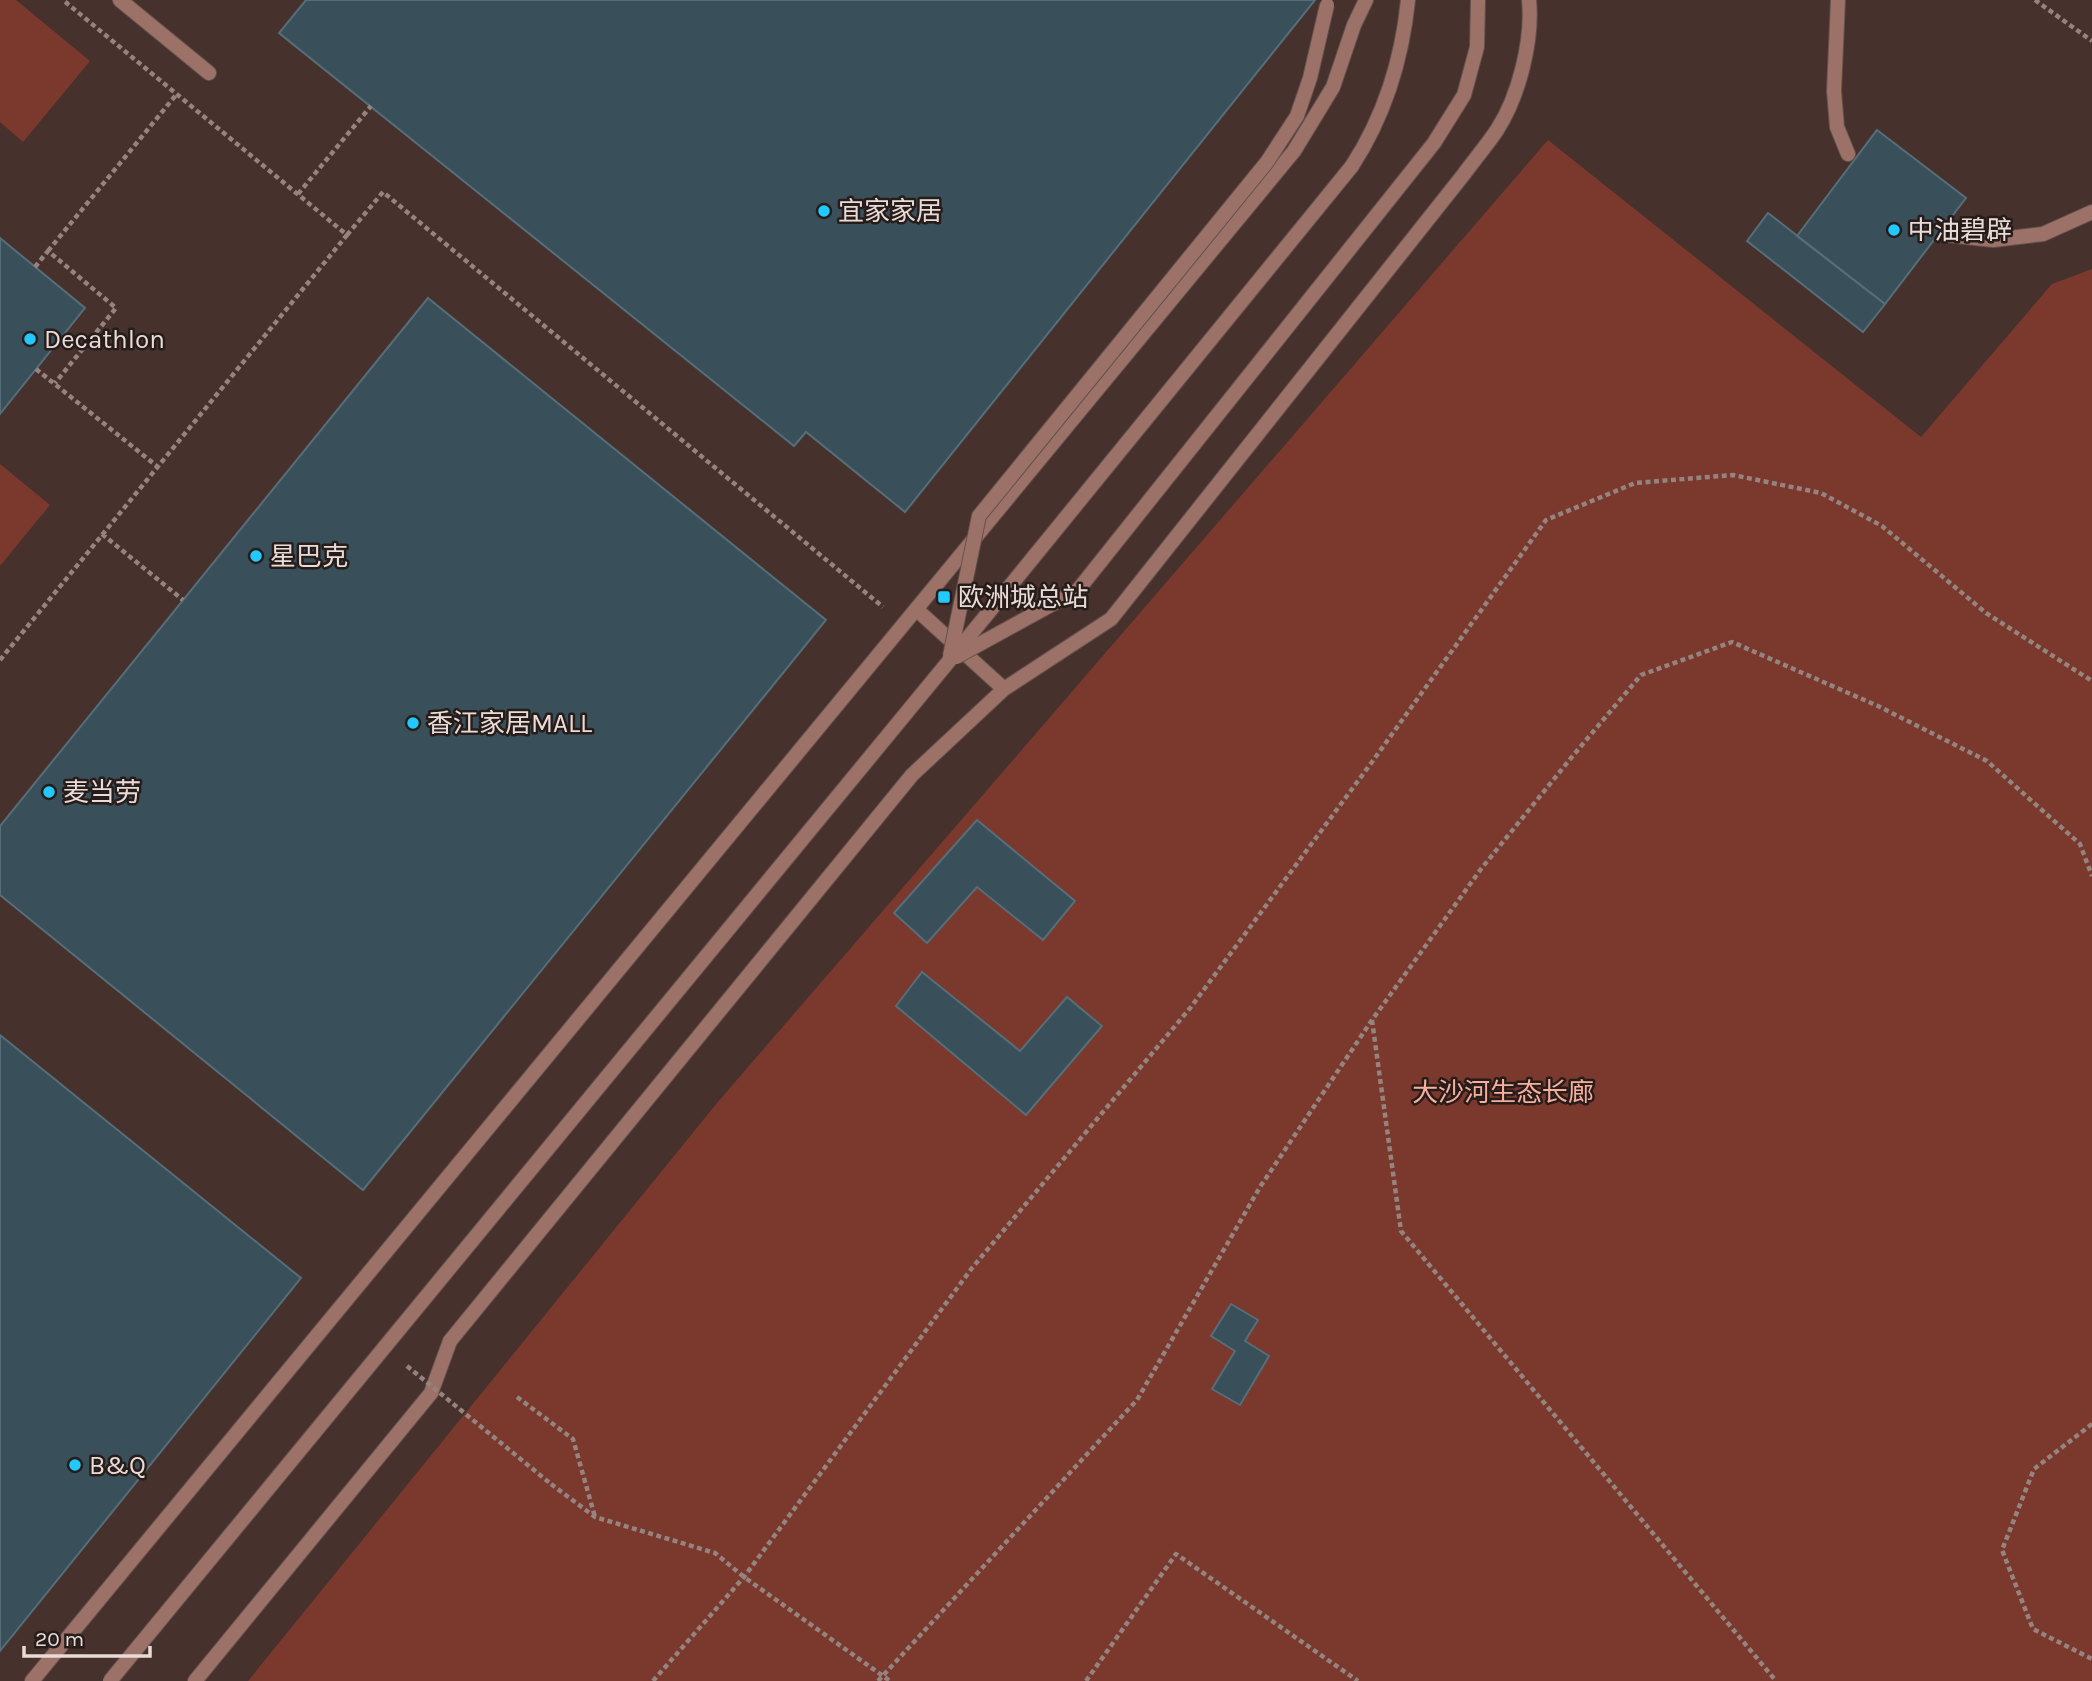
<svg xmlns="http://www.w3.org/2000/svg" width="2092" height="1681" font-family="Karla,'Noto Sans SC',sans-serif">
<style>
.green{fill:#7a392c}
.building{fill:#39505a;stroke:#566e79;stroke-width:2}
.lines{fill:none;stroke-linecap:round;stroke-linejoin:round}
.lane-casing{stroke:#64504c;stroke-width:16}
.path{stroke:#95837f;stroke-width:4.5;stroke-dasharray:5 3.5;stroke-linecap:butt}
.lane{stroke:#9b7168;stroke-width:14}
.lane-bridge-casing{stroke:#64504c;stroke-width:16;stroke-linecap:butt}
.path-bridge{stroke:#95837f;stroke-width:4.5;stroke-dasharray:5 3.5;stroke-linecap:butt}
.lane-bridge{stroke:#9b7168;stroke-width:14}
.poi-dot{fill:#22c9fe;stroke:#261c1a;stroke-width:2.5}
.labels{text-anchor:middle;dominant-baseline:central;stroke-width:5;stroke-linejoin:round;paint-order:stroke}
.poi-label{font-size:26px;fill:#e9dbd7;stroke:#261c1a;text-anchor:start}
.park-label{font-size:26px;fill:#f8ad9d;stroke:#261c1a}
</style>
<rect width="100%" height="100%" fill="#47312d"/>
<path class="green" d="M0,0H16L90,61L23,142L0,122Z
M1548,140L1921,437L2052,284L2092,269V1681H248L717,1103Z
M0,464L50,505L0,566Z"/>
<path class="building" d="M306,0H1315L905,512L806,432L794,446L279,33Z
M1877,130L1966,198L1885,304L1797,236Z
M1768,213L1885,304L1863,332L1747,241Z
M0,238L85,308L0,414Z
M428,298L826,620L363,1190L0,895V826Z
M977,820L1075,901L1043,940L977,887L927,943L894,913Z
M922,972L1020,1051L1067,997L1102,1026L1026,1115L896,1006Z
M0,1035L301,1278L0,1651Z
M1231,1304L1258,1320L1245,1341L1269,1356L1240,1405L1212,1389L1235,1351L1211,1336Z"/>
<g class="lines">
<g class="lane-casing">
<path id="lane" d="M120,0L209,73
M1838,0L1834,91L1837,127L1848,154
M1352,166C1385,115 1402,60 1408,0
M1948,235L1993,240L2043,234L2092,212
M916,609L1004,689
M32,1681L1294,151L1333,87L1354,25L1366,0
M195,1681L431,1393L450,1341L912,775L1004,689L1111,619L1464,174C1475,159 1487,145 1497,130C1519,96 1533,40 1529,0"/>
</g>
<path class="path" d="M2035,0L2092,41
M298,194L371,106
M347,235L383,192L883,607
M48,251L176,95
M35,267L48,251L116,308L55,383
M36,369L158,467
M102,534L183,600
M0,660L347,235L63,0
M1372,1020L1401,1231L1776,1681
M517,1397L573,1439L595,1517
M2092,1424L2034,1469L2002,1550L2033,1629L2092,1659
M551,1484L595,1517L715,1553L744,1577L890,1681
M653,1681L744,1577L972,1268L1191,1007L1372,762L1546,520L1635,483L1733,475L1821,493L1882,526L1986,613L2092,681
M878,1681L1137,1400L1260,1187L1372,1020L1481,869L1571,758L1641,675L1732,642L1878,706L1987,761L2080,844L2092,876
M1086,1681L1176,1554L1358,1681"/>
<use href="#lane" class="lane"/>
<g class="lane-bridge-casing">
<path id="lane-bridge" d="M950,656L979,516L1267,162L1297,116L1310,78L1327,5
M956,657L1078,590L1434,143L1464,95L1477,47L1478,0
M110,1681L949,661L1352,166"/>
</g>
<path class="path-bridge" d="M407,1366L551,1484"/>
<use href="#lane-bridge" class="lane-bridge"/>
</g>
<g class="poi-dot">
<circle cx="824" cy="211" r="7"/>
<circle cx="1894" cy="230" r="7"/>
<circle cx="30" cy="339" r="7"/>
<circle cx="256" cy="556" r="7"/>
<rect x="937" y="590" width="14" height="14" rx="3.5"/>
<circle cx="413" cy="723" r="7"/>
<circle cx="49" cy="792" r="7"/>
<circle cx="75" cy="1465" r="7"/>
</g>
<g class="labels">
<g class="poi-label">
<text x="838" y="211">宜家家居</text>
<text x="1908" y="230">中油碧辟</text>
<text x="44" y="339">Decathlon</text>
<text x="270" y="556">星巴克</text>
<text x="958" y="597">欧洲城总站</text>
<text x="427" y="723">香江家居MALL</text>
<text x="63" y="792">麦当劳</text>
<text x="89" y="1465">B&amp;Q</text>
</g>
<g class="park-label">
<text x="1503" y="1092">大沙河生态长廊</text>
</g>
</g>
<path d="M24 1646v10h126v-10" fill="none" stroke="#e9dbd7" stroke-width="3.5"/>
<text x="35" y="1646" font-size="21" fill="#e9dbd7" stroke="#261c1a" stroke-width="5" paint-order="stroke">20 m</text>
</svg>
